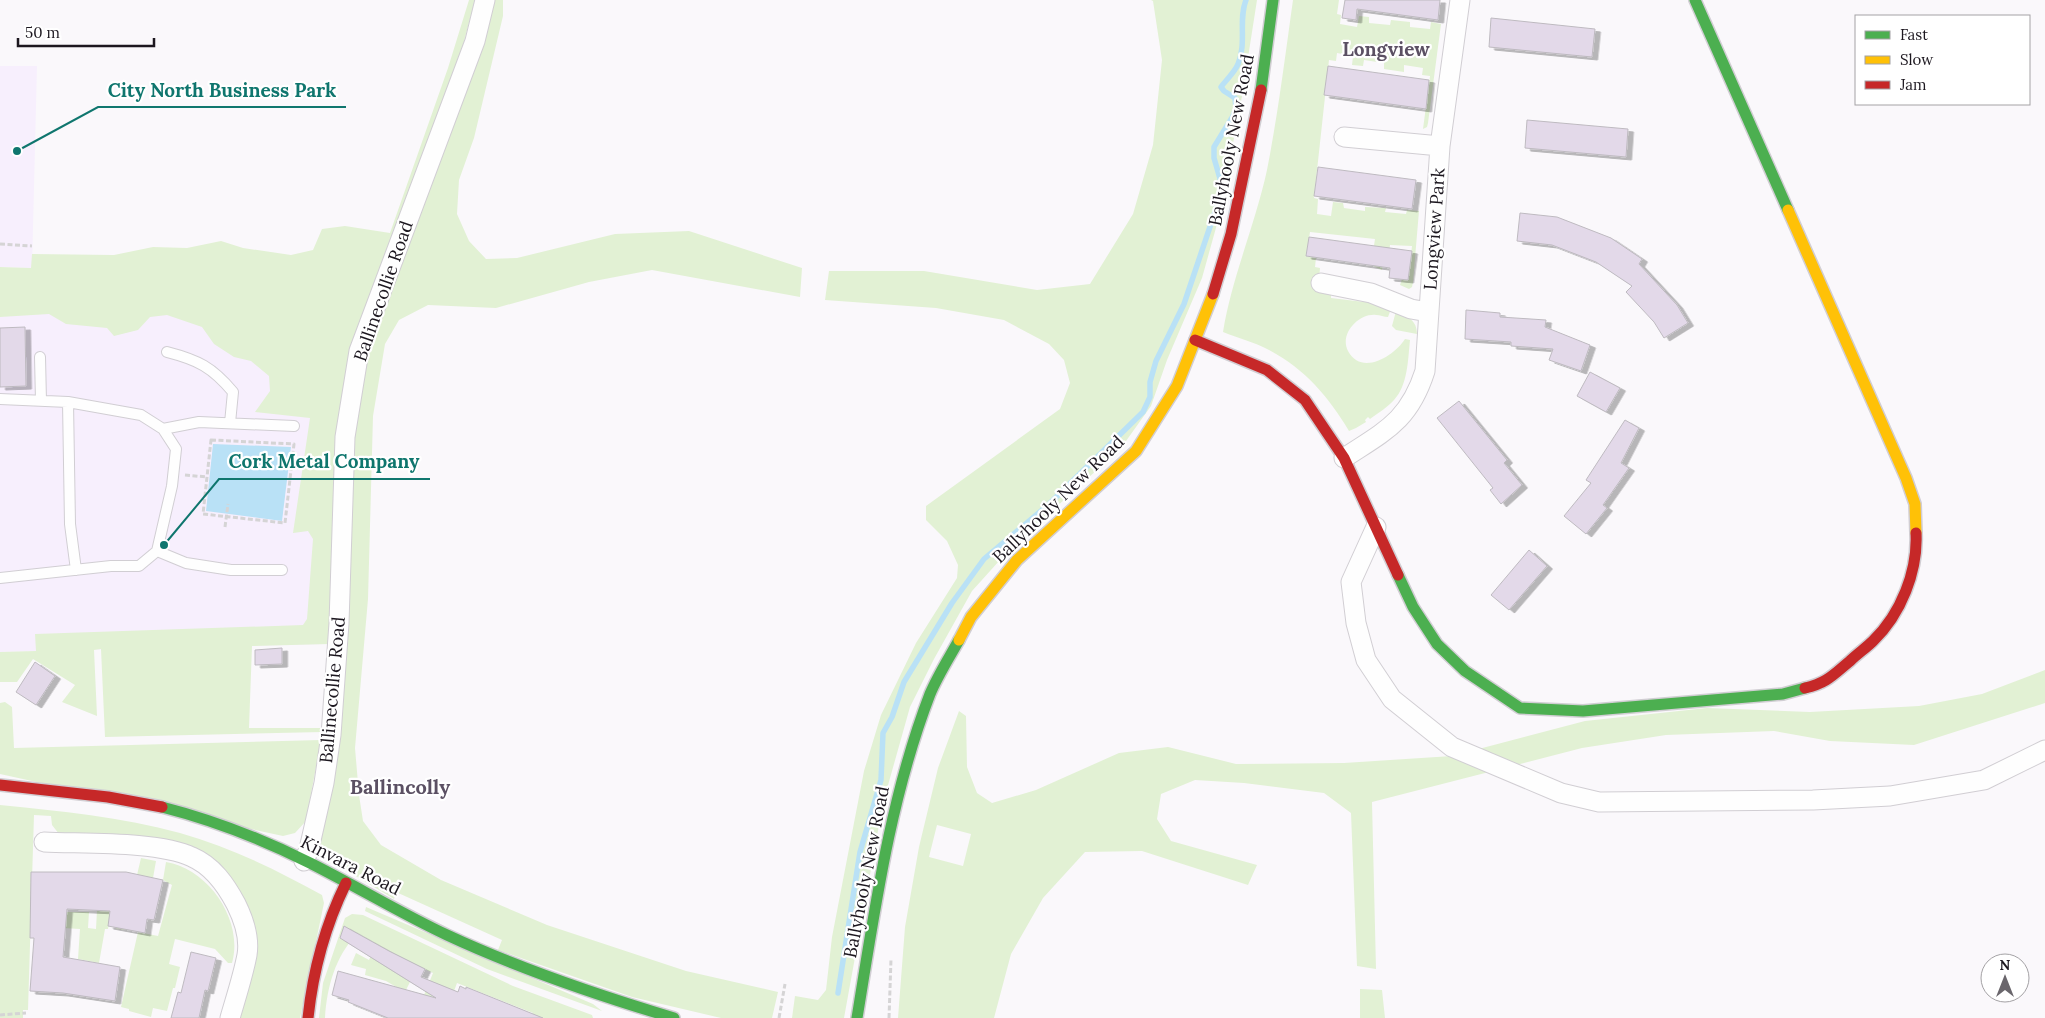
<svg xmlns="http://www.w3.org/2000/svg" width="2045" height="1018" font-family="Lora,serif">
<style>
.built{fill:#f7effd}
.green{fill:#e2f1d4;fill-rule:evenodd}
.water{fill:#b9e1f6}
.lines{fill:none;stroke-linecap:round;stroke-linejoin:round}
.stream{stroke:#b9e1f6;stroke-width:5.5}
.building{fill:#e3d9e9;stroke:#bebac0;filter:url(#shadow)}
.lane-casing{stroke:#d1ced3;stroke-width:12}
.street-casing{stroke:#d1ced3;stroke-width:21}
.fast-casing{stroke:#d1ced3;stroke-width:14}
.slow-casing{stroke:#d1ced3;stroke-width:14}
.jam-casing{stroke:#d1ced3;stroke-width:14}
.path{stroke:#d5d4d5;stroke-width:3;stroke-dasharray:5 2.5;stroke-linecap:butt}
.lane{stroke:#fefefe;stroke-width:10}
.street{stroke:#fefefe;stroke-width:19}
.fast{stroke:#4caf50;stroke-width:11}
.slow{stroke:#ffc107;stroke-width:11}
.jam{stroke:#c62828;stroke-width:11}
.labels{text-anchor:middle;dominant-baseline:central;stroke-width:4.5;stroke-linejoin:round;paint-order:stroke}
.street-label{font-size:18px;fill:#1c171f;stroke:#fff}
.neighbourhood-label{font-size:19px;font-weight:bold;fill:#5b5063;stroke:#fff}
.quarter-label{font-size:20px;font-weight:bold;fill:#5b5063;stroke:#fff}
.leader{fill:none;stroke:#0f766e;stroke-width:2}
.callout-dot{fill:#0f766e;stroke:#fff;stroke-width:2}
.callout-label{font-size:19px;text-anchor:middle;font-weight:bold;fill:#0f766e;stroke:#fff;stroke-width:4.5;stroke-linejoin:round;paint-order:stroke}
</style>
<defs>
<filter id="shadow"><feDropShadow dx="5.5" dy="3" stdDeviation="0" flood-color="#0004"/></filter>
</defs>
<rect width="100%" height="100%" fill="#faf8fb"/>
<path class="built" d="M0,66H37L32,268L0,267Z
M0,300L153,303L348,333L336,401L323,644L0,652Z"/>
<path class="green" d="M469,0H475L457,68L356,333L341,402L329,644L252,646L249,728H324L323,732L105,737L101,649L94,650L97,716L62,702L75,685L33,659L17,682H0V652L36,651L35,634L303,625L307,619L313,539L308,531L293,533L310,418L255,412L270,391L269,376L251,361L234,357L214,344L202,327L167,315L150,317L138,330L114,336L107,328L66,324L49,314L0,317V267L31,268L32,254L114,255L153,247L187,248L221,241L243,248L291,255L313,250L322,229L345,226L390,233L448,68Z
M492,0H503V16L474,138L459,180L457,214L469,241L486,259L517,258L615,234L689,231L802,268L800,297L652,270L589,282L496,308L428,305L399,320L385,344L373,416L368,599L355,748L359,795L363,821L381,845L441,880L547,925L686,971L778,992L772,1018H721L632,997L498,950L502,940L396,892L394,899L324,857L319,846L331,785L349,492L356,412L365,351Z
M1151,0H1257L1242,96L1219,217L1202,278L1167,360L1151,406L1121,448L1009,550L972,591L934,659L910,707L883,803L844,1018H792L795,996L818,1000L826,990L832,937L864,771L881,715L916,643L957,578L958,565L947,541L926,520V506L1060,409L1070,383L1064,360L1049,344L1004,320L936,308L825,300L829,271H924L1037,290L1090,284L1133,214L1153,145L1162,60L1153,1Z
M1293,0H1339L1337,14L1341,15L1340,24L1357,27L1359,16L1369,17V23L1390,25L1391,20L1410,22V27L1430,29L1431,22L1441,24L1428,123L1427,127L1423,129L1430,76L1422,75L1423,68L1404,65V72L1384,69V63L1364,60L1363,66L1352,65L1353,56L1337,53L1336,61L1329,60L1314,198L1318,199L1317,214L1331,216L1333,202L1343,203L1344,208L1365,211V207L1386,208L1385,212L1406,214L1407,210L1419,211L1413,282L1412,287L1409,289L1400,285L1402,279L1408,280L1412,246L1390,245L1388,262H1383L1382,270L1371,265L1375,239L1310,232L1306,256L1316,258L1315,267L1320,268L1318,290L1331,292V298L1364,302L1368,298L1391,309L1388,317C1384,317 1380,315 1376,315C1359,313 1339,334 1348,351C1362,377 1395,355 1405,339L1410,340C1408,359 1408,385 1394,400C1388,407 1378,413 1370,419L1368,417L1365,420L1366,422L1356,428L1349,431C1328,396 1304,368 1267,349C1254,342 1238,338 1223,332C1232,277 1255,225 1267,170C1278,114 1285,57 1293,0Z
M1396,311C1408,317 1417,320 1417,334L1396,330L1392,326Z
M2045,670V703L1914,745L1830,741L1774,731L1666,735L1582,748L1372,802L1376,969L1357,966L1351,813L1324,793L1244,783L1195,780L1161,794L1157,819L1171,841L1257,865L1248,885L1142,851L1085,852L1043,898L1011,954L994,1018H898L905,927L919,847L938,768L959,711L966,716L967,767L977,793L992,803L1036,790L1119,753L1168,747L1236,764L1344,763L1452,756L1585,721L1707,708L1810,712L1919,706L1982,694ZM937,825L971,834L963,866L929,857Z
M5,702L12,707L14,748L321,740L306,821L295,833L283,836L0,774V703Z
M0,805C60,811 122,817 180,833C230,847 277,870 322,895L324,903L300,1018H238L255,954L212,859L59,834L52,825L51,816L34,815L28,1010H23V1018H0Z
M141,858L156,861L153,878L137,875Z
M166,862C209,869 244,921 232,963H228L215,949L175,939L169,964L180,967L175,988H173L167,1011L153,1008L151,1017L129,1011V1009L121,1007L138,932L158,936L172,885L163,880Z
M109,903L135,931L116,929L117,917H110L108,929H105L99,963L78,959L80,929L63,928L66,912H89L88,928L96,929L97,910Z
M366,907L593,1004L602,1011L487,969L365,911Z
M352,914L363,915L513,986L592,1015L593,1018H531L533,1013L457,983L447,1010L422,1000L433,973L418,966L405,992L386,981L365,975L366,969L351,965L356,953L369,960L372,953L380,946L357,933C335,958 327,986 325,1018H319L323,983L345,918Z
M1360,989L1382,990L1385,1018H1360Z"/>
<path class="water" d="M213,444L291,447L282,521L206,511Z"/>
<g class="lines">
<path class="stream" d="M838,993L860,852L881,780L883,733L892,717L904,682L952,603L984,559L1048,505L1143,412L1150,397V382L1156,361L1184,304L1218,203L1221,182L1214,158V147L1233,116L1236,108L1235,98L1224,91L1221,87C1226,80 1235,72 1238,64C1247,43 1238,20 1246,0"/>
</g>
<path class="building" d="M1345,0H1440L1438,20L1357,9L1356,20L1342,18Z
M1491,18L1595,29L1592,57L1489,47Z
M1328,66L1429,80L1426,109L1324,95Z
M1527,120L1628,129L1626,157L1525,148Z
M1318,167L1416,180L1412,209L1314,196Z
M1520,213L1557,217L1611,238L1642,259L1639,264L1677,305L1688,323L1664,338L1654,322L1626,292L1632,286L1596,262L1552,245L1517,241Z
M1309,237L1412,251L1408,280L1389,278L1390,268L1306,256Z
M1466,310L1500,313V317L1546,320L1545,327L1590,345L1581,371L1549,360L1553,349L1511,346V342L1465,339Z
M25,327L26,386L0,387V328Z
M1590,372L1620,388L1606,412L1577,396Z
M1459,401L1507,460L1504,463L1522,485L1501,504L1490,490L1493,488L1437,418Z
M1625,420L1639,428L1621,463L1629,468L1603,505L1607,508L1586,534L1564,516L1591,483L1586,480Z
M1529,550L1547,566L1509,610L1491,595Z
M282,648V664L255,665V650Z
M35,662L55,676L36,705L16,692Z
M31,872H126L163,880L154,920L147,919L145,933L108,926L110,911L67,909L63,957L120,967L115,1001L63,993L30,991L34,938H30Z
M344,926L389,951L425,969L421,977L458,992L460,986L466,989V987L543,1018H388L348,1002L349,1000L332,995L338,971L436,998L340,938Z
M191,952L216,958L208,991L205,990L199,1018H171L178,992L181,993Z"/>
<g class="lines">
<g class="lane-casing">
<path id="lane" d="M167,352C198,360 212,367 233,392L230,423
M40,357L41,401
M0,399L68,402L141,415L163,429L176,449L172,486L157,551L139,566H111L0,578
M68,402L70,524L76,570
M163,429L199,422L294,426
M157,551L186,563L231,570H282"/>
</g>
<g class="street-casing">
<path id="street" d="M1344,137L1440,146
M1321,283L1371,293L1411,309L1428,312
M1344,458C1385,431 1409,421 1425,371L1440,146L1460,0
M1376,527L1351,582L1356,623L1366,660L1392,699L1452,747L1561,793L1599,802L1813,800L1890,796L1984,780L2045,750
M44,842C83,844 158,841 192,857C213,866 226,885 236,904C244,920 250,937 247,955C243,976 236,997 230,1018
M304,861L309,849L324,783L331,735L339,623L345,437L359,351L475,41L485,0"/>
</g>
<g class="fast-casing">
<path id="fast" d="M1695,0L1788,210
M1261,90L1273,0
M1398,575L1413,607L1437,644L1465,671L1520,708L1583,711L1783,694L1805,688
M162,807C213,820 262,839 310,863C356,886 400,913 447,935C520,969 597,995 674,1018
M857,1018C875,908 890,798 930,694C938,675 949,658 959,640"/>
</g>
<g class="slow-casing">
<path id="slow" d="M1788,210L1906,478L1915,504L1916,533
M959,640L971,617L1017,560L1136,451L1177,386L1213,294"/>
</g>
<g class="jam-casing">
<path id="jam" d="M1213,294L1231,234L1261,90
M1195,340L1267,370L1305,400L1344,458L1398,575
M1805,688C1827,683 1833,675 1850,661C1857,654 1866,648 1873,641C1901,614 1918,571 1916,533
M0,785L108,797L162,807
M308,1018C313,970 325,926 346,883"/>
</g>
<path class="path" d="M0,244L32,246
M211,440L294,444L285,523L203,514Z
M185,475L207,477
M225,527L228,504
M0,1015L26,1013
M779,1018L785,984
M889,1018L891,959"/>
<use href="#lane" class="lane"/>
<use href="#street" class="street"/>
<use href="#fast" class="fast"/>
<use href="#slow" class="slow"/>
<use href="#jam" class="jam"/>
</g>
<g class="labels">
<g class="street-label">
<text transform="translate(1231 140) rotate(-79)">Ballyhooly New Road</text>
<text transform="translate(1434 229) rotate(-86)">Longview Park</text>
<text transform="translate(383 291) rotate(-71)">Ballinecollie Road</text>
<text transform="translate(1058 499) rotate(-44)">Ballyhooly New Road</text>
<text transform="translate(332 690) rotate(-85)">Ballinecollie Road</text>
<text transform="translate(351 865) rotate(27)">Kinvara Road</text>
<text transform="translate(866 872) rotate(-79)">Ballyhooly New Road</text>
</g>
<g class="neighbourhood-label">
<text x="1386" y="49">Longview</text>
</g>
<g class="quarter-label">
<text x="400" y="786">Ballincolly</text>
</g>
</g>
<path class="leader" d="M17 151L98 107H346M164 545L219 479H430"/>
<g class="callout-dot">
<circle cx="17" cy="151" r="5"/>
<circle cx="164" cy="545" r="5"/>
</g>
<g class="callout-label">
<text x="222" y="97">City North Business Park</text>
<text x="324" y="468">Cork Metal Company</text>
</g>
<rect x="1855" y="15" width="175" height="90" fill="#ffffff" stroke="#a4a2a5"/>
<rect x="1865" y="31" width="25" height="8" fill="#4caf50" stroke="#a4a2a5"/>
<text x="1900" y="40" font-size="15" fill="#1c171f">Fast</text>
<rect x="1865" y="56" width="25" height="8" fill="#ffc107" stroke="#a4a2a5"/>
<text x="1900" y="65" font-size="15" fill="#1c171f">Slow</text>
<rect x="1865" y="81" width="25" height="8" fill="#c62828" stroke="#a4a2a5"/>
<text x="1900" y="90" font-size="15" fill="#1c171f">Jam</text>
<g transform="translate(2005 978)"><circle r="24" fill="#ffffff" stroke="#a4a2a5"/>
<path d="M0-4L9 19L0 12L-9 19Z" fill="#6a666c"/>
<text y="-8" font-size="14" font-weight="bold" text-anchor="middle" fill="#1c171f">N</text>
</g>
<path d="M18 38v8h136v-8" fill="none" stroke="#1c171f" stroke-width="2.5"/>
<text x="25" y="38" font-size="15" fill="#1c171f" stroke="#ffffff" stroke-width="4" paint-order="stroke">50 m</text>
</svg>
